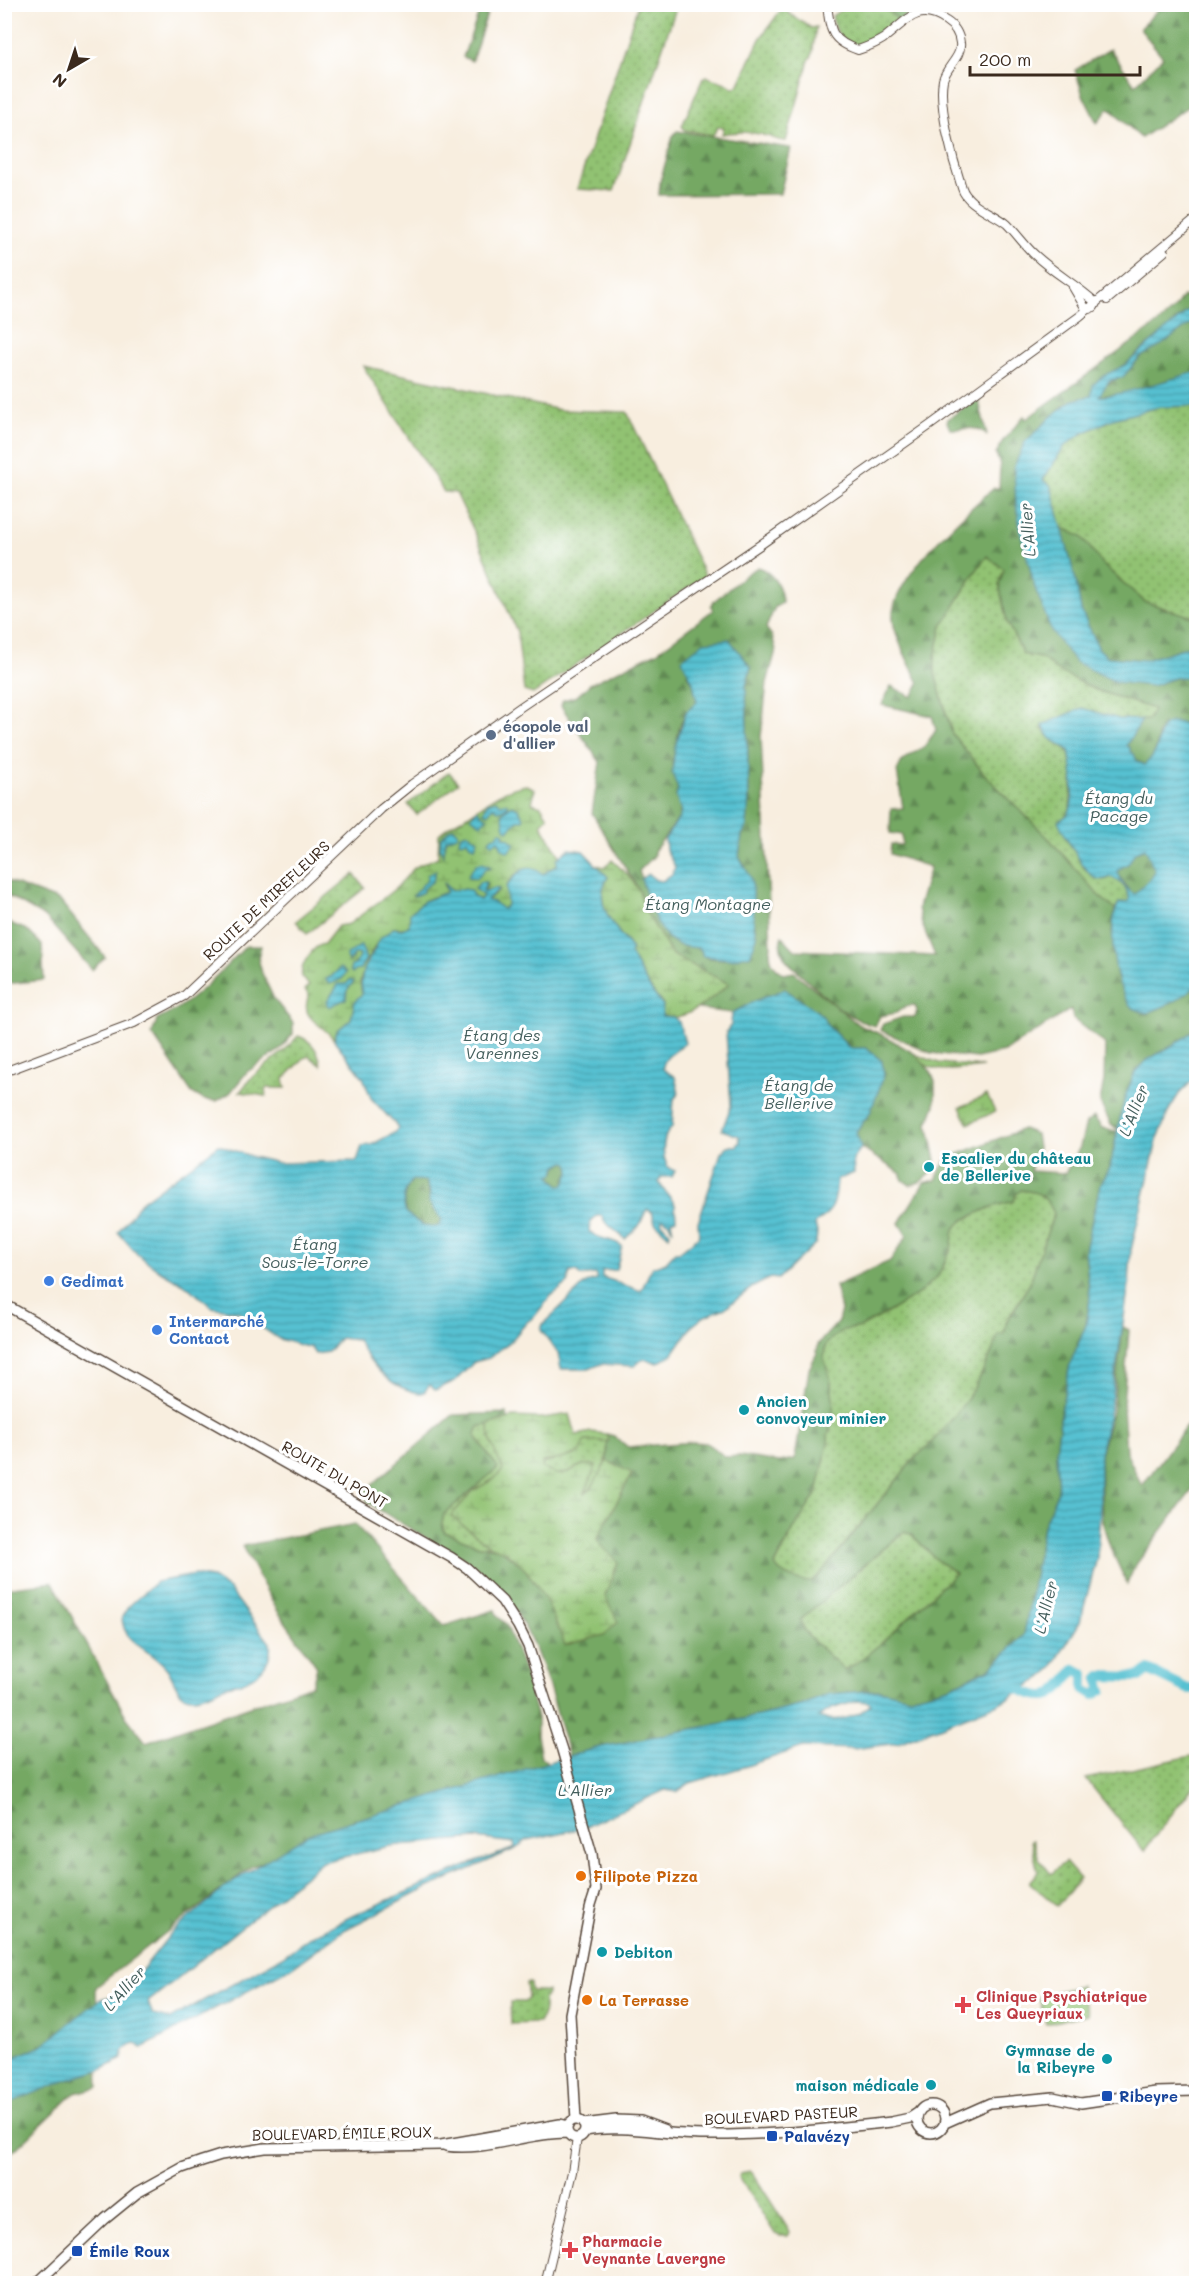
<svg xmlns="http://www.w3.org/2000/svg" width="1201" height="2288" font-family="Mali,sans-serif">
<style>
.grass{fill:url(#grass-dots);stroke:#667648;stroke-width:1.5}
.forest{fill:url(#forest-firs);stroke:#586941;stroke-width:1.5;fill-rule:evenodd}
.wetland{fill:url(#wetland-marsh);stroke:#667648;stroke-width:1.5}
.pitch{fill:#91c272;stroke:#667648;stroke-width:1.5}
.water{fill:url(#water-rules);stroke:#487678;stroke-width:1.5;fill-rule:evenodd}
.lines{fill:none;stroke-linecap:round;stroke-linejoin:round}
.river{stroke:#56c1d2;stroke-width:10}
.minor-casing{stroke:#57473b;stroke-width:10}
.major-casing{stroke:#57473b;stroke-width:12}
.minor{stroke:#fff;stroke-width:8}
.major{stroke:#fff;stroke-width:9}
.service-dot{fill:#5c6f8a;stroke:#fff;stroke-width:2}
.culture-dot{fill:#0f9aa8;stroke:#fff;stroke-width:2}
.shop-dot{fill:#3f7fe0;stroke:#fff;stroke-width:2}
.food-dot{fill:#e8710a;stroke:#fff;stroke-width:2}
.health-dot{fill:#e0444e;stroke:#fff;stroke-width:2}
.transit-dot{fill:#1a4fb4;stroke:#fff;stroke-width:2}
.labels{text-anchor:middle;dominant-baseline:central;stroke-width:6;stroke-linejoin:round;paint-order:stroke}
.service-label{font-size:15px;font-weight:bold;fill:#4e5e75;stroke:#fff;text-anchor:start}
.street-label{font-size:15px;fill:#3b2a1e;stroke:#fff}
.culture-label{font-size:15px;font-weight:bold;fill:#0d838f;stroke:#fff;text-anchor:start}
.shop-label{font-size:15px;font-weight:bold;fill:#366cbe;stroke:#fff;text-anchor:start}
.food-label{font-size:15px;font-weight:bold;fill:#c56008;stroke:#fff;text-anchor:start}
.health-label{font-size:15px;font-weight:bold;fill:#be3a42;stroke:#fff;text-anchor:start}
.transit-label{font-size:15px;font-weight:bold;fill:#164399;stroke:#fff;text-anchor:start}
.water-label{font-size:16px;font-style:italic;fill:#445f5d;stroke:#fff}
</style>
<defs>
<pattern id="grass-dots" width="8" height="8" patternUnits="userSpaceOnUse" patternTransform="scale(1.5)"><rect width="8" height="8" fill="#91c272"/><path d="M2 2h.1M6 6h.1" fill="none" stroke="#789e5d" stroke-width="1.8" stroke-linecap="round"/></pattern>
<pattern id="forest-firs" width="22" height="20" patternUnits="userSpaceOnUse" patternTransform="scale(1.5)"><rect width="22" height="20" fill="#74a864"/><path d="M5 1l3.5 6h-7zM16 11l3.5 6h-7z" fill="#608952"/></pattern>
<pattern id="wetland-marsh" width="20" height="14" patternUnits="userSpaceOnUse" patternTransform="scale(1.5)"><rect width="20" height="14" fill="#91c272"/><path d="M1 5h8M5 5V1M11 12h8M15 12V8" fill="none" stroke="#789e5d"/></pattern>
<pattern id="water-rules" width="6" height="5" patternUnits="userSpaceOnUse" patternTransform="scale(1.5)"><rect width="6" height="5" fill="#56c1d2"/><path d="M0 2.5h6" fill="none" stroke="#489daa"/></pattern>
</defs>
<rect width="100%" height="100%" fill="#fff"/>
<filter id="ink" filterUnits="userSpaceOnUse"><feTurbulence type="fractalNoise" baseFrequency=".0167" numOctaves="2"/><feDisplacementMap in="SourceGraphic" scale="12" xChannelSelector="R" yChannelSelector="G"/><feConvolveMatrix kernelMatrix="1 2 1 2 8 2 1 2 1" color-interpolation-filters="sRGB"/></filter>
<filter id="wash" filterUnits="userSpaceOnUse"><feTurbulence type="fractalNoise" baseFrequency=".008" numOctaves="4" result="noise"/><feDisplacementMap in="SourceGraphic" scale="24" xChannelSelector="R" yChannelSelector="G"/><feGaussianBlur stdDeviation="1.35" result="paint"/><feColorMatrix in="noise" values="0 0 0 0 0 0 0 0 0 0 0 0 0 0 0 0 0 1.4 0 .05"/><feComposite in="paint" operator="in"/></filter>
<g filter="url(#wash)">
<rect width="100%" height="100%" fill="#f8eedf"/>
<path class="grass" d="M638,5H677L614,191L577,189Z
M848,5H880L899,20L873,42L859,47C840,39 837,37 832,16Z
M783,7C790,17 801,20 811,28L816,27L812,56L809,60C801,88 794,114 786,141C776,141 775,138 767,136C755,132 735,131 722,134L724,128L718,127L713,135L685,130L682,126L703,78L707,76C715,82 725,79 733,88L738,86L760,39Z
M363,366L560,410L627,412L705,576L533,694L524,691L517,632L476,535L456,493L444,492Z
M1196,406V618L1145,602L1103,565L1082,537L1061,527L1051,486L1043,480L1064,447L1081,434L1113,419L1159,407Z
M987,555L1004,569L999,584L1007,622L1023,654L1044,659L1056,670L1096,690L1154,709L1148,721L1119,719L1082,708L1047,724L1042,729L1049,733L1051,739L1068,750L1073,771L1070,809L1066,816V838L1085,869L1104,880L1111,877C1120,880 1130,891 1129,901L1119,903L1115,909L1099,897L1051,841L986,776L952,734L935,674V657L942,626L973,575Z
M449,772L458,783L417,815L408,804Z
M354,874L365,888L307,934L296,921Z
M298,1036C311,1040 319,1051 321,1065L309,1056L304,1058L284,1079L286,1088H267L265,1090L266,1096L240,1092L250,1079L285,1050Z
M1021,1190C1041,1192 1045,1195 1054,1213L1029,1285L1006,1322V1328L1003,1334L998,1335C983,1383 951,1427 913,1460L823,1571L812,1582C801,1582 779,1576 775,1566L794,1529L817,1492L828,1443V1435L833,1418V1399L830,1377L824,1360L825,1346L832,1338L844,1330L861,1327L887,1313L918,1294L937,1277L945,1263L954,1229L963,1220L991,1207L1014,1201L1016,1194Z
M488,1425L492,1442L503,1470L494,1479L473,1491L451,1516L491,1546H479L444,1532L442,1523L444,1514L497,1468L475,1435L479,1426Z
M584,1441H609C607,1465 601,1478 584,1495L596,1465C568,1460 570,1487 542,1467V1463L575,1455Z
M904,1532L911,1534L937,1560L956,1574L879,1645L855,1664L844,1670L808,1636L799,1620Z
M1191,1756L1196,1758V1782L1144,1851L1086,1779Z
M1033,1840L1039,1859L1051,1874L1065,1862L1080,1879L1057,1906L1029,1882L1038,1872L1031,1841Z
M526,1983H530L531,1991H547V1994L544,1999V2011L539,2023L511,2024L510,2002H525L528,1998Z
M750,2171L754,2175L790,2232L788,2236H780L775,2234L739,2177L741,2173Z"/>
<path class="forest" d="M482,4L490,5L472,61L463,57Z
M880,5H908L912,11L899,20Z
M1162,5H1196V101L1141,138L1109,108L1097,123L1083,95L1075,70L1110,49L1135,85L1163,57L1140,29Z
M677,131L791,148L780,194L659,195L660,182L673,136Z
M1196,293V304L1175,321L1169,329L1146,346L1091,396L1073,400L1064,405L1025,442L1052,632L1152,686L1178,677L1196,678V726L1172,722L1158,733C1158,746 1155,758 1144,765C1137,761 1129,755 1130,747L1126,746L1142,720H1148L1153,709L1096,690L1056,670L1044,659L1023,654L1007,622L999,584L1004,569L987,556L973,575L942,626L935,657V674L952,734L986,776L1051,841L1099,896L1115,909L1112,930L1117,978L1132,1007L1147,1013C1166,1006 1182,999 1196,985V1029L1175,1044L1147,1060L1135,1071L1121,1113L1118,1129L1111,1125L1100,1103L1104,1080L1105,1044L1073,1019L1071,1009L1004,1052L977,1058L931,1053L880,1030L883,1024L903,1017H915L917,1011L915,1005L906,1006L896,1013L880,1016L875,1026C846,1019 823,994 802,975C797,970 789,964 785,958C781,952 779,943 782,936L795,950L935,956L922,924L918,908L930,867L890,854L891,844L902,845V835L890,833L891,809L903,808L897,771L902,761L925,746L936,730L932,716L882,705L891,686L912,697L919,683C911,667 895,638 893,620C888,581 966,512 994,488H999L1000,465L996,454L1002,442L1024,416L1026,419L1029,417L1160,322L1175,308L1183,296L1191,299Z
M1196,320V372L1120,394L1099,396C1103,381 1116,381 1126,373C1132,369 1135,360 1142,356C1160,344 1179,333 1196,320Z
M978,398L987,435C977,424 962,430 950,429L947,422L948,419Z
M1061,527L1082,537L1103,565L1145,602L1196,618V644L1145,660L1108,657L1099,649L1081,610L1075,577Z
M758,567C773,573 782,587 782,603L775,607L766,628L772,636L776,650L767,683L761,737L771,946C768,961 773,966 784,974L794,972L859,1025L885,1036L917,1055L931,1072L935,1082V1105L928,1124L936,1160L932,1172L920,1182L910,1185L903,1180L900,1173L861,1148L856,1133L870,1113L884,1076L882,1061L866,1048H851L828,1026L822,1015L806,1006L755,1001L732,1013L698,1009L729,984L672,955L644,909L639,890L592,813L600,762L561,706L563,700L577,696L590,684L657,652L713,610L711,606L714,601L748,573ZM751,667L746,685L749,797L747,826L742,835L739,856C757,881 750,909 757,937C750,944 742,957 732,959C726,960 715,958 707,958L699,948L678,945L655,918L639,871L654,856V851L679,818L681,806L676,796L678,789L672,764L680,725L686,712L697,702L693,683L687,674Z
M1146,848L1155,871C1151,879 1143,889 1135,894L1131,893L1118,874V870L1129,863L1135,852Z
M4,880L60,901L105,957L92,970L45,917L5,894Z
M4,921L27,930L42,945L44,980L5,984Z
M246,946H261L258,958L262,973L274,999L293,1023V1034L280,1050L247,1072L230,1093L217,1101L204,1100L192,1093L152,1034L157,1020C193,1003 218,974 246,946Z
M1094,1117L1102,1128L1117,1131L1110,1168L1100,1185L1085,1250L1090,1298L1086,1325L1070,1364L1062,1405L1056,1452L1058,1491L1043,1526L1024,1635L990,1669L949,1687L910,1697L879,1690L829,1694L803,1705L758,1716L596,1748L569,1757C549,1686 533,1607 469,1562C458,1554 445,1549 433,1542C411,1529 388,1516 367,1502L366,1490L453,1415L506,1413L509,1419L479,1427L475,1436L498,1468L444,1514L442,1523L444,1532L479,1546L498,1548L523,1566L551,1607L565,1645L605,1596L618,1562L601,1546L597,1539L632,1474L607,1461V1434L614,1436L628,1447L694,1442L706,1443L726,1457L740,1456L779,1462L795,1459L809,1369L817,1353L818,1344L838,1322L841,1310L835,1286L890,1261L907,1236L899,1223L924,1183L936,1180L941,1168L948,1158L1023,1129L1036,1134L1038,1148L1030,1171L1065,1173L1080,1147L1086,1123ZM1021,1190C1041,1192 1045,1195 1054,1213L1029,1285L1006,1323V1328L1003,1334L998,1335C983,1383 951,1427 913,1460L823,1571L812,1582C801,1582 779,1576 775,1565L794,1529L817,1493L828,1443V1435L833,1418V1399L830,1377L824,1360L825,1346L832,1338L844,1330L861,1327L887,1313L918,1294L937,1277L951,1250L954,1229L963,1220L991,1207L1014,1201L1016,1194ZM903,1532L911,1534L937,1560L956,1573L879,1645L855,1664L845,1670L808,1636L800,1620Z
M565,1162L569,1163L570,1173L564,1185L560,1186L550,1176L556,1171L557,1166Z
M412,1180L426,1181L432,1208L439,1213L442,1220L439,1226C427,1230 414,1221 406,1212C401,1201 405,1190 412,1180Z
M1123,1327L1129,1330L1123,1406L1126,1452L1142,1486L1196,1413V1485L1135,1566L1127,1584L1110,1547L1102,1521L1100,1455L1112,1412Z
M355,1524L444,1626L495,1610L497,1616L506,1624L524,1670L537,1718V1736L541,1757L546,1761L544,1767L252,1866L96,1987L99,2087L75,2093L5,2159V1588L53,1582L127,1718L146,1742L312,1685L317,1667L277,1610L242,1546Z"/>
<path class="wetland" d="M527,785L535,789L532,803L541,806L548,817L541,824L560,856L557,859V865L543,874L540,872L517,873L508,883L507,905L503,910L487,900L499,891L497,888L486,894L483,893L487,883L476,887L483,896L481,900L474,897L470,890L461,889L453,891L443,884L447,892L424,901L410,913V924L407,928H393L378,941L366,962L360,982L362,994L354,1006L351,1019L337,1031L334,1040C324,1023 298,1021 309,995L305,990L309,986C308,985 303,977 302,977C299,965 314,945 324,944L338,926L349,924L381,900L397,887L415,867L438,857L439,834C447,827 454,823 463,818C484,805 502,788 527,785Z
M612,860L628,875L639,890L644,909L672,955L729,984C713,997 685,1024 662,1016L663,1004C652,994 637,966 630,953L632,949C616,928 591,904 608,877L597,865L605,867Z
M917,1055L939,1063L983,1067C965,1069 927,1077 917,1055Z
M987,1095L995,1112L968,1124L960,1107Z
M570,1414L576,1435L591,1432L607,1434L609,1441H585L581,1452L561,1459L542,1462V1467C570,1487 569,1460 596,1465L584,1495L592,1487L607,1461L632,1473L597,1539L601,1546L618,1562L605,1596L618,1622L604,1635L565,1645C552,1611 529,1555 490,1546L451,1516L473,1491L494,1479L503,1470L491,1442L488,1425L513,1417L542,1418Z"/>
<path class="pitch" d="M1080,1986L1088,2014L1046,2024L1039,1998L1042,1995Z"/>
<path class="water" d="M1196,304V320L1157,348L1140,357L1123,377L1109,381L1099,396C1110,399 1180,376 1196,372V406L1159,407L1113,419L1081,434L1064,447L1043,480L1051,486L1075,577L1081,610L1099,649L1108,657L1145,660L1196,644V678L1178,677L1152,686L1116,682L1075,662L1052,632L1035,588L1022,538L1016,505L1014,467L1025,442L1054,414L1073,400L1091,396L1093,385L1103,376L1125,365Z
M729,639L751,667L746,685L749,797L747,826L742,835L739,856L751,878L753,890L754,925L757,937L750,956C739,955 740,958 731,959C727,959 706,957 702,956V952L699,948C693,947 685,947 679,945C656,936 649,900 641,879L648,874L656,880L662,881L672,874L675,867L666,850L665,839L679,818L681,812L676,796L678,789L672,773L675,747L686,712L697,702L693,683L682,659L704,642Z
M1082,708L1119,719L1142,720L1126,746L1130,747V751L1134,754L1137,761L1144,765C1149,761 1153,756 1156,750C1160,740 1157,724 1172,722C1179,721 1189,725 1196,726V985C1182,999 1166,1006 1147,1013C1143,1012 1137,1010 1133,1008C1114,994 1106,923 1119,903L1129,901C1130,891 1120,880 1111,877C1107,879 1102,881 1097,879C1085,874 1064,834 1058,821C1061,819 1064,818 1066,816C1077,806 1072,764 1069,750L1051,739L1042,725ZM1145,848L1155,871L1152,877L1135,894C1128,892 1118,877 1118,870L1129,863L1135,852Z
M496,800L501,804L507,803L508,807L500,811L493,807L488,814L484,812L487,803Z
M512,805L518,808L524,818L523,820H518L508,831L505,828L502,813Z
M477,809L484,816L488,817L481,824L471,817Z
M454,828L458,832V835L446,839L443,855L440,848L441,837L450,829Z
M500,831L504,833L503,837L508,838L515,844L508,852L502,848L498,840L493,844L489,840L493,836L496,837Z
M467,832L478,840L475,847L471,846L467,840L461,842L459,841L460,836Z
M569,849L583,851L608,877C591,903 616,929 632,949L630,953C637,966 652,995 663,1005L662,1016L673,1017L679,1022L685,1043C677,1052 662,1056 663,1069L675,1077L679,1093L674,1099L672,1127C662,1136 661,1155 668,1167L675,1171L672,1177H661L659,1183L675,1204L676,1219L671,1221L673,1231L669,1223L663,1219L661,1222L670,1233L669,1236L655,1223L652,1212L647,1209L639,1226L625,1239L604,1221L602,1216H596L590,1223L589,1231C597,1240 612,1238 622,1246L616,1270L602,1271V1277L641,1291L652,1267L666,1262L675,1252H679L699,1236L698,1222L721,1153L728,1146H737L740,1141L739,1136L722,1130L731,1106L726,1032L731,1025L732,1013L755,1001L785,989L822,1015L828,1026L850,1048H866L882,1061L884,1076L870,1113L856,1132L861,1148L853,1159L854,1173L837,1180C835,1205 835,1209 815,1224L817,1232L816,1243L778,1279L770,1278L753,1287L725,1308L705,1316L691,1327L672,1355L657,1363C646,1358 643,1357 635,1366L601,1364L589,1369H561L558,1353L541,1330L543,1324L586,1283L597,1280L595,1274L581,1276L576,1272H570L568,1283L551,1296L534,1317L527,1322L511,1341L489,1358L474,1362L455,1381L435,1390L430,1385C427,1387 426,1390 424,1392C420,1395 415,1392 411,1391C385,1383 370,1363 357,1340L340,1338L328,1352L315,1354L311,1348L279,1339L239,1312L212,1307L184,1284L162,1272L137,1254L118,1232L141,1202L219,1145L253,1157L279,1163L357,1161L362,1146L371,1145L396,1132L398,1128L395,1124L371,1098L363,1077L334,1040L337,1031L351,1019L355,1001L362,994C359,974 366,966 375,949C376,946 377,943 379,940C383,935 389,933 393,928L402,929L409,926L410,913L424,901L447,892L444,882L451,891L461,889L470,890L474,897L480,900L483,896L475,889L480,882H486L483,893L495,888L499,889L487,900L493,902L503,909L507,905L506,887C517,872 527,861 543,874L557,865V859ZM565,1162L569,1163L570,1173L564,1185L560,1186L550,1176L555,1173L557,1166ZM412,1180L426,1181L430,1192L429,1202L442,1220L439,1226C427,1230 414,1221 406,1212C401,1201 405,1189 412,1180Z
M482,863L491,867L485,869L477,878L469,877L468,875L476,864Z
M436,870L433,881L423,889V892L415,896L413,895L427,880V875Z
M361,945L366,959L360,969L352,973L350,970L351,966L355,965L360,954H354L349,962L346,956Z
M340,968L346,973L342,979L331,984L326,981V979L332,976Z
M350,980L354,982L347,990L346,999L329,1007L327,1001L337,987V984H346Z
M1196,1029V1077L1179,1094L1169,1110L1157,1141L1131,1250L1129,1285L1109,1415L1100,1454V1510L1097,1558L1080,1622L1051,1669L1042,1678L998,1704L898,1743L853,1749L803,1747L747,1766L690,1783L677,1792L665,1790L583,1828L527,1840L517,1848L425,1889L346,1929L292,1967L142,2048L136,2043L124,2049L122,2059L103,2069L67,2080L5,2105V2064L19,2055L42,2046L72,2021L100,2000L117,1994L138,1975L172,1932L232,1882L308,1834L596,1748L758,1716L803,1705L829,1694L879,1690L910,1697L949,1687L990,1669L1024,1635L1043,1526L1058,1491L1056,1452L1062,1405L1070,1364L1086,1325L1090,1298L1085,1250L1100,1185L1110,1168L1121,1113L1126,1094L1135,1072L1147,1060L1175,1044ZM857,1701L868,1702L871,1704C858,1717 836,1723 818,1717L831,1709ZM476,1838L514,1843L515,1848L473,1863L354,1915L310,1937L282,1957L170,2019L153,2015L148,2002L322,1862L390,1846Z
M194,1575L212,1578L229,1589L270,1643C273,1664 257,1677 240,1683C234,1685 227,1685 221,1688C213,1692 197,1700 186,1696C177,1693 173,1678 168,1670C153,1648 123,1647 122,1617L128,1607L156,1582Z"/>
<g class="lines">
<path class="river" d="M1009,1685C1047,1701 1050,1703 1075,1669L1084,1674V1689L1094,1695L1102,1690L1098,1679L1101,1676L1139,1677L1148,1670L1188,1689H1196"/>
</g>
</g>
<g filter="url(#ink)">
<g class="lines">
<g class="minor-casing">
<path id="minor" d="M827,4C830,31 831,41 858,50C867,47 875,44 883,39C905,23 917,1 946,21C954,26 959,33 960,43C962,57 946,67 943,80C938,106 953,161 962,188C967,205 994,213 1007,224C1017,234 1025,246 1035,255C1054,273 1077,285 1096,303L1094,307
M1073,287L1086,309H1090
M1107,300L1164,252
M4,1072L134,1023L184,996L381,809L412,784L522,706L760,545L929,426L1080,316L1196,219
M545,2284L572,2172L577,2138"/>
</g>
<g class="major-casing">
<path id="major" d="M4,1304L452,1558L467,1568L502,1601L518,1626L528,1646L562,1750L592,1854L596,1889L590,1908
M917 2119a14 14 0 1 1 28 0a14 14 0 1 1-28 0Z
M576,2120L570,2014L591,1904
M567 2129a9 9 0 1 1 18 0a9 9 0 1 1-18 0Z
M945,2123L990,2103L1053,2097L1081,2103L1156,2092L1196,2091
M583,2124L616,2120L641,2121L665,2130
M585,2131C624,2124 664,2135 704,2135C766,2136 829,2129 891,2122L910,2118L919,2112
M446,2146C487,2152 528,2132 568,2133
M36,2284L105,2219L137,2193L182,2168L202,2161L221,2155L265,2148L441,2145L560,2124L568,2126"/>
</g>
<use href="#minor" class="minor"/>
<use href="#major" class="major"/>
</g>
</g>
<circle class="service-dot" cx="491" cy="735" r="6"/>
<g class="culture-dot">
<circle cx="929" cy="1167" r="6"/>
<circle cx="744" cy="1410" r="6"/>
<circle cx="602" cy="1952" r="6"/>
<circle cx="1107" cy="2059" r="6"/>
<circle cx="931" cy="2085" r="6"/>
</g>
<g class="shop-dot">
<circle cx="49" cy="1281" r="6"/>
<circle cx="157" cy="1330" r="6"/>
</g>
<g class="food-dot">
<circle cx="581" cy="1876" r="6"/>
<circle cx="587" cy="2000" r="6"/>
</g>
<g class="health-dot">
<path d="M960 1996h6v6h6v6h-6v6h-6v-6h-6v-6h6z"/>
<path d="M567 2241h6v6h6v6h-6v6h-6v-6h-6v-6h6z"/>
</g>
<g class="transit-dot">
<rect x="1101" y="2090" width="12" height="12" rx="3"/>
<rect x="766" y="2130" width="12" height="12" rx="3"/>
<rect x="71" y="2245" width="12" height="12" rx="3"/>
</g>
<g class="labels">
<g class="service-label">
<text x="503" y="726">écopole val<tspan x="503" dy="17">d'allier</tspan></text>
</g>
<g class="street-label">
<text transform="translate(266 900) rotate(-43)">ROUTE DE MIREFLEURS</text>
<text transform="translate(335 1474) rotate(30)">ROUTE DU PONT</text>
<text transform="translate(781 2115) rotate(-3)">BOULEVARD PASTEUR</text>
<text transform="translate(342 2133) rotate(-1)">BOULEVARD ÉMILE ROUX</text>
</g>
<g class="culture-label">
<text x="941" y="1158">Escalier du château<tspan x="941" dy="17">de Bellerive</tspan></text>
<text x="756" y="1401">Ancien<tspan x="756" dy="17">convoyeur minier</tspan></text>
<text x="614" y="1952">Debiton</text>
<text x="1095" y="2050" text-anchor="end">Gymnase de<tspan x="1095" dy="17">la Ribeyre</tspan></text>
<text x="919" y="2085" text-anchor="end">maison médicale</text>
</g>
<g class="shop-label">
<text x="61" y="1281">Gedimat</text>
<text x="169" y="1321">Intermarché<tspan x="169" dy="17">Contact</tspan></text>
</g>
<g class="food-label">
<text x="593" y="1876">Filipote Pizza</text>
<text x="599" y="2000">La Terrasse</text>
</g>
<g class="health-label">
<text x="976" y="1996">Clinique Psychiatrique<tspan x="976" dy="17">Les Queyriaux</tspan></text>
<text x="582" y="2241">Pharmacie<tspan x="582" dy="17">Veynante Lavergne</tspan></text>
</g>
<g class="transit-label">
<text x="1119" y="2096">Ribeyre</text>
<text x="784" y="2136">Palavézy</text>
<text x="89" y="2251">Émile Roux</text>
</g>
<g class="water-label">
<text transform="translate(1027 530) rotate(-95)">L'Allier</text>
<text x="1119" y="797">Étang du<tspan x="1119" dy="18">Pacage</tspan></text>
<text x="708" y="903">Étang Montagne</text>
<text x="502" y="1034">Étang des<tspan x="502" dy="18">Varennes</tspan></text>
<text x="799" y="1084">Étang de<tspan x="799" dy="18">Bellerive</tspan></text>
<text transform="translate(1133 1110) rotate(-68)">L'Allier</text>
<text x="315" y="1243">Étang<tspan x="315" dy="18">Sous-le-Torre</tspan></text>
<text transform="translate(1045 1607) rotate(-76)">L'Allier</text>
<text x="585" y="1789">L'Allier</text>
<text transform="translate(124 1988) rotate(-48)">L'Allier</text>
</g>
</g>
<rect width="1201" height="2288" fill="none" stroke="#fff" stroke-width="24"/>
<g transform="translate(69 69) rotate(219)" stroke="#ffffff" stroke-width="4.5" paint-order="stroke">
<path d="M0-4.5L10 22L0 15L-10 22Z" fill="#3b2a1e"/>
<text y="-9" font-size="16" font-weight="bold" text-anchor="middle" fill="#3b2a1e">N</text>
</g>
<path d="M970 66v9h170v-9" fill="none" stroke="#3b2a1e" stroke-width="3"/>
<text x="979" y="66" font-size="18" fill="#3b2a1e" stroke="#ffffff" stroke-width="4.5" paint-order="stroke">200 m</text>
</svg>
